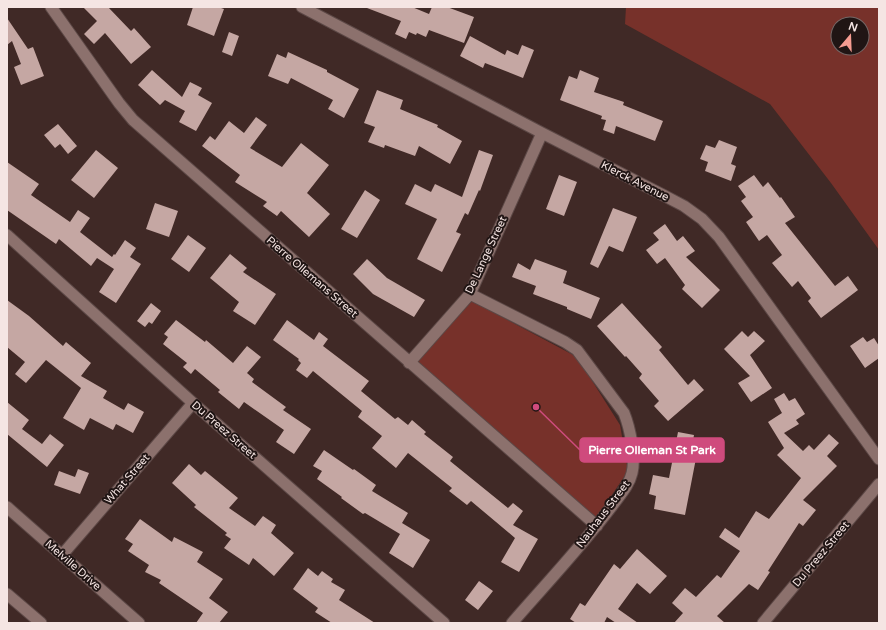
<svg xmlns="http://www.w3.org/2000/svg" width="886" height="630" font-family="'Varela Round',sans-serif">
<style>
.green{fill:#77312a;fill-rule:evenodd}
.building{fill:#c5a7a3}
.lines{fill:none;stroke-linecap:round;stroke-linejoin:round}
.minor-casing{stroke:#5c4846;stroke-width:13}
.minor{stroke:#8c716d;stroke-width:11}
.labels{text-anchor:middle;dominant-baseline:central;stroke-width:4;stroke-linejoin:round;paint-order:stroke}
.street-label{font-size:11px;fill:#f5e5e3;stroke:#201514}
.leader{fill:none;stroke:#cf4b7d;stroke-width:1.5}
.callout-dot{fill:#cf4b7d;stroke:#201514;stroke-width:1.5}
.callout{fill:#cf4b7d;stroke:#cf4b7d;stroke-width:1.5}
.callout-label{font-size:12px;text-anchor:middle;font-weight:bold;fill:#fff}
</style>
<rect width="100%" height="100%" fill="#402926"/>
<path class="green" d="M626,7H879V250L831,183L770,104L625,24ZM838,24H862V48H838Z
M472,301L577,357L620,425L628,471L593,523L413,365Z"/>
<path class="building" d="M83,7H108L131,31L134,28L151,47L131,64L105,33L94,44L84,34L97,21Z
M193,7H218L224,9L214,36L187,25Z
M367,7H412L429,14L432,7H447L474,17L464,43L429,30L426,37L417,33L416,35L409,32L406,39L395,34L401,21L367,8Z
M7,18L28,49L33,47L44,76L21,85L14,67L21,64L12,41L7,45Z
M229,32L239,36L232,56L222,52Z
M470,36L505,55L507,50L518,55L522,45L534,50L523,78L485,63L483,68L460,56Z
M288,52L327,70V72L359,89L344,118L328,109L333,100L291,78L288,84L268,76L277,54L286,58Z
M152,70L182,97L190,82L202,88L198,95L212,103L196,131L179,122L185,111L165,100L160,105L138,85Z
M580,70L599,78L594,92L624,102L623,105L663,121L655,141L616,126L614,134L603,130L606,120L601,119L602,116L560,100L569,76L577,79Z
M377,90L403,100L400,109L438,125L437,127L462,141L450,164L419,146L415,156L385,145L384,148L368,142L375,127L364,123Z
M256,117L267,125L250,148L282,167L301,143L329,165L307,193L330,214L309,237L281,211L277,216L263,206L267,202L235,182L240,175L202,146L210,136L215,140L229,121L244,133Z
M58,124L77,146L68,154L60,144L55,148L44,135Z
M719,140L737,147L731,164L736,166L731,181L705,171L708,162L700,159L706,145L715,148Z
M96,150L118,168L94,198L71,180Z
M479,150L493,155L480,191L479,190L468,215L465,213L456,232L461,234L442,272L417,259L437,219L405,204L415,184L431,192L435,184L462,197Z
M7,162L39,184L31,195L70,222L78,210L90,218L80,232L112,257L114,254L115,255L125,240L136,248L130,257L141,264L116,303L99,292L114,269L97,258L91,266L59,239L56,244L7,210Z
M559,175L577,182L564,216L546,209Z
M754,175L763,187L768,182L780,198L781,197L795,217L785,223L835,286L848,276L858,290L821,318L808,301L811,298L798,281L792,287L772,263L782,255L767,235L759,241L746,222L753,217L741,201L746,197L738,186Z
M365,190L380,200L357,238L341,229Z
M155,203L178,211L169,237L146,229Z
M613,208L637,217L623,252L609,246L598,268L590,264Z
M665,224L677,241L683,236L695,251L686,257L720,290L702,308L682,289L685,285L665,258L657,264L646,250L659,240L653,233Z
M188,235L206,248L189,272L171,259Z
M230,254L247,268L243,272L276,294L255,325L233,311L239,302L210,278Z
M367,259L387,278L425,300L414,317L373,294L353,274Z
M535,259L567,271L563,283L600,298L591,319L567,309V307L533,294L536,286L512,277L518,263L530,270Z
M7,300L29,316L63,346L66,342L91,363L81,376L107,391L103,398L124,410L128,403L144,412L133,433L116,424L113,430L90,418L84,430L63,418L81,388L46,360L26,383L15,374L25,362L7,347Z
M151,303L161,311L152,324L149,322L145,327L137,321Z
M622,303L662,347L659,350L688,385L694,379L704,390L668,421L654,406L659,401L639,378L642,374L626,356L625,357L597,326Z
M176,320L205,342L206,340L233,363L247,346L261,357L247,373L254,379L252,382L286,407L283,410L311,429L294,454L276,442L284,430L244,402L239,409L218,392L220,390L195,369L191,374L183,367L187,363L163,344L168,337L164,334Z
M287,320L314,340L319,332L328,339L323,346L369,381L361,391L395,419L398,417L408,425L412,420L426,432L424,434L453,457L450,461L508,508L513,503L523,511L513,525L538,539L519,572L501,562L515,538L471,501L467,505L449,491L452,488L408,453L396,468L372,448L382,436L358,417L362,411L313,371L307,378L296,370L301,363L298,360L299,359L273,340Z
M742,331L748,337L754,331L765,341L750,355L772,388L751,402L738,383L750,376L724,349Z
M863,337L867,342L874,338L879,346V358L865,368L850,346Z
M784,393L789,401L795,398L805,414L796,420L799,424L784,433L803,451L809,445L814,450L829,434L839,443L827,456L837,466L803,500L816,510L803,526L799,523L768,571L770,572L758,590L749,584L717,616L725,623H674L683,613L672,603L685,588L696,597L717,575L721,578L740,551L719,537L725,528L739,538L756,511L769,519L801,478L777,455L784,448L768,422L782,413L774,399Z
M7,402L29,420L22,429L42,444L50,434L64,445L47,467L7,434Z
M678,432L694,435L692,446L698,448L685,515L654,509L656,496L649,494L653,475L669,478Z
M324,450L353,470L354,469L376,485L372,491L408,513L402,523L430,540L413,568L389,553L400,534L365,513L363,514L341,498L342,497L317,479L322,471L313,466Z
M189,464L201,475L205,471L238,498L229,508L255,526L263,516L276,525L271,533L294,553L274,576L253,558L249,565L224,548L231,539L225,535L227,533L194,507L196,505L172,483Z
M78,469L89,473L80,494L54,485L59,471L75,477Z
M140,519L172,542L174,537L203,552L197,562L223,579L209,598L228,612L219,623H196L203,613L159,583L161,580L145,572L149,565L128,551L133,544L125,539Z
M637,549L667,576L650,594L637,583L618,609L638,623H616L607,617L604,623H576L570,619L580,603L585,606L614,564L620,569Z
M308,568L318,576L322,571L333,579L331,582L345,590L339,600L375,623H332L315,612L318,608L293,589Z
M479,581L493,591L478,610L465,600Z"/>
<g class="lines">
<g class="minor-casing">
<path id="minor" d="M51,7L119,103L133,120L597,526
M302,7L542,133L663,195L684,206L702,219L719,237L879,459
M7,235L193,403L444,623
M470,294L565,342L577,350L624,413C630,428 636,457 632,473C629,486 619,496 612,506C581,547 545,585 512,623
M409,363L470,294L542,133
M7,507L139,623
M62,555L193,403
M7,594L41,623
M763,623L879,484"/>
</g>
<use href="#minor" class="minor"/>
</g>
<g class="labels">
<g class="street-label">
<text transform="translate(635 181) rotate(27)">Klerck Avenue</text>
<text transform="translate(486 255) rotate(-65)">De Lange Street</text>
<text transform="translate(312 277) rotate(41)">Pierre Ollemans Street</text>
<text transform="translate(224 430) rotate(41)">Du Preez Street</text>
<text transform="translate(127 479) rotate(-49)">What Street</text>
<text transform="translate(603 514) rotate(-53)">Nauhaus Street</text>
<text transform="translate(821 554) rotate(-50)">Du Preez Street</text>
<text transform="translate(73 565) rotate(41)">Melville Drive</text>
</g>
</g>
<path class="leader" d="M536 407L580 450"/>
<circle class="callout-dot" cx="536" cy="407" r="4"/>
<rect class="callout" x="580" y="438" width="144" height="24" rx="4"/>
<g class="callout-label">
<text x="652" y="454">Pierre Olleman St Park</text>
</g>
<rect width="886" height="630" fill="none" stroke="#f5e5e3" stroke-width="16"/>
<g transform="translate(850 36) rotate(19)"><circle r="19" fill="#201514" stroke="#756867"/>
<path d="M0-3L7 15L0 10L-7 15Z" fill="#f59c91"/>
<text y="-6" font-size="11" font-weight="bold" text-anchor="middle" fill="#f5e5e3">N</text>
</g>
</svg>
